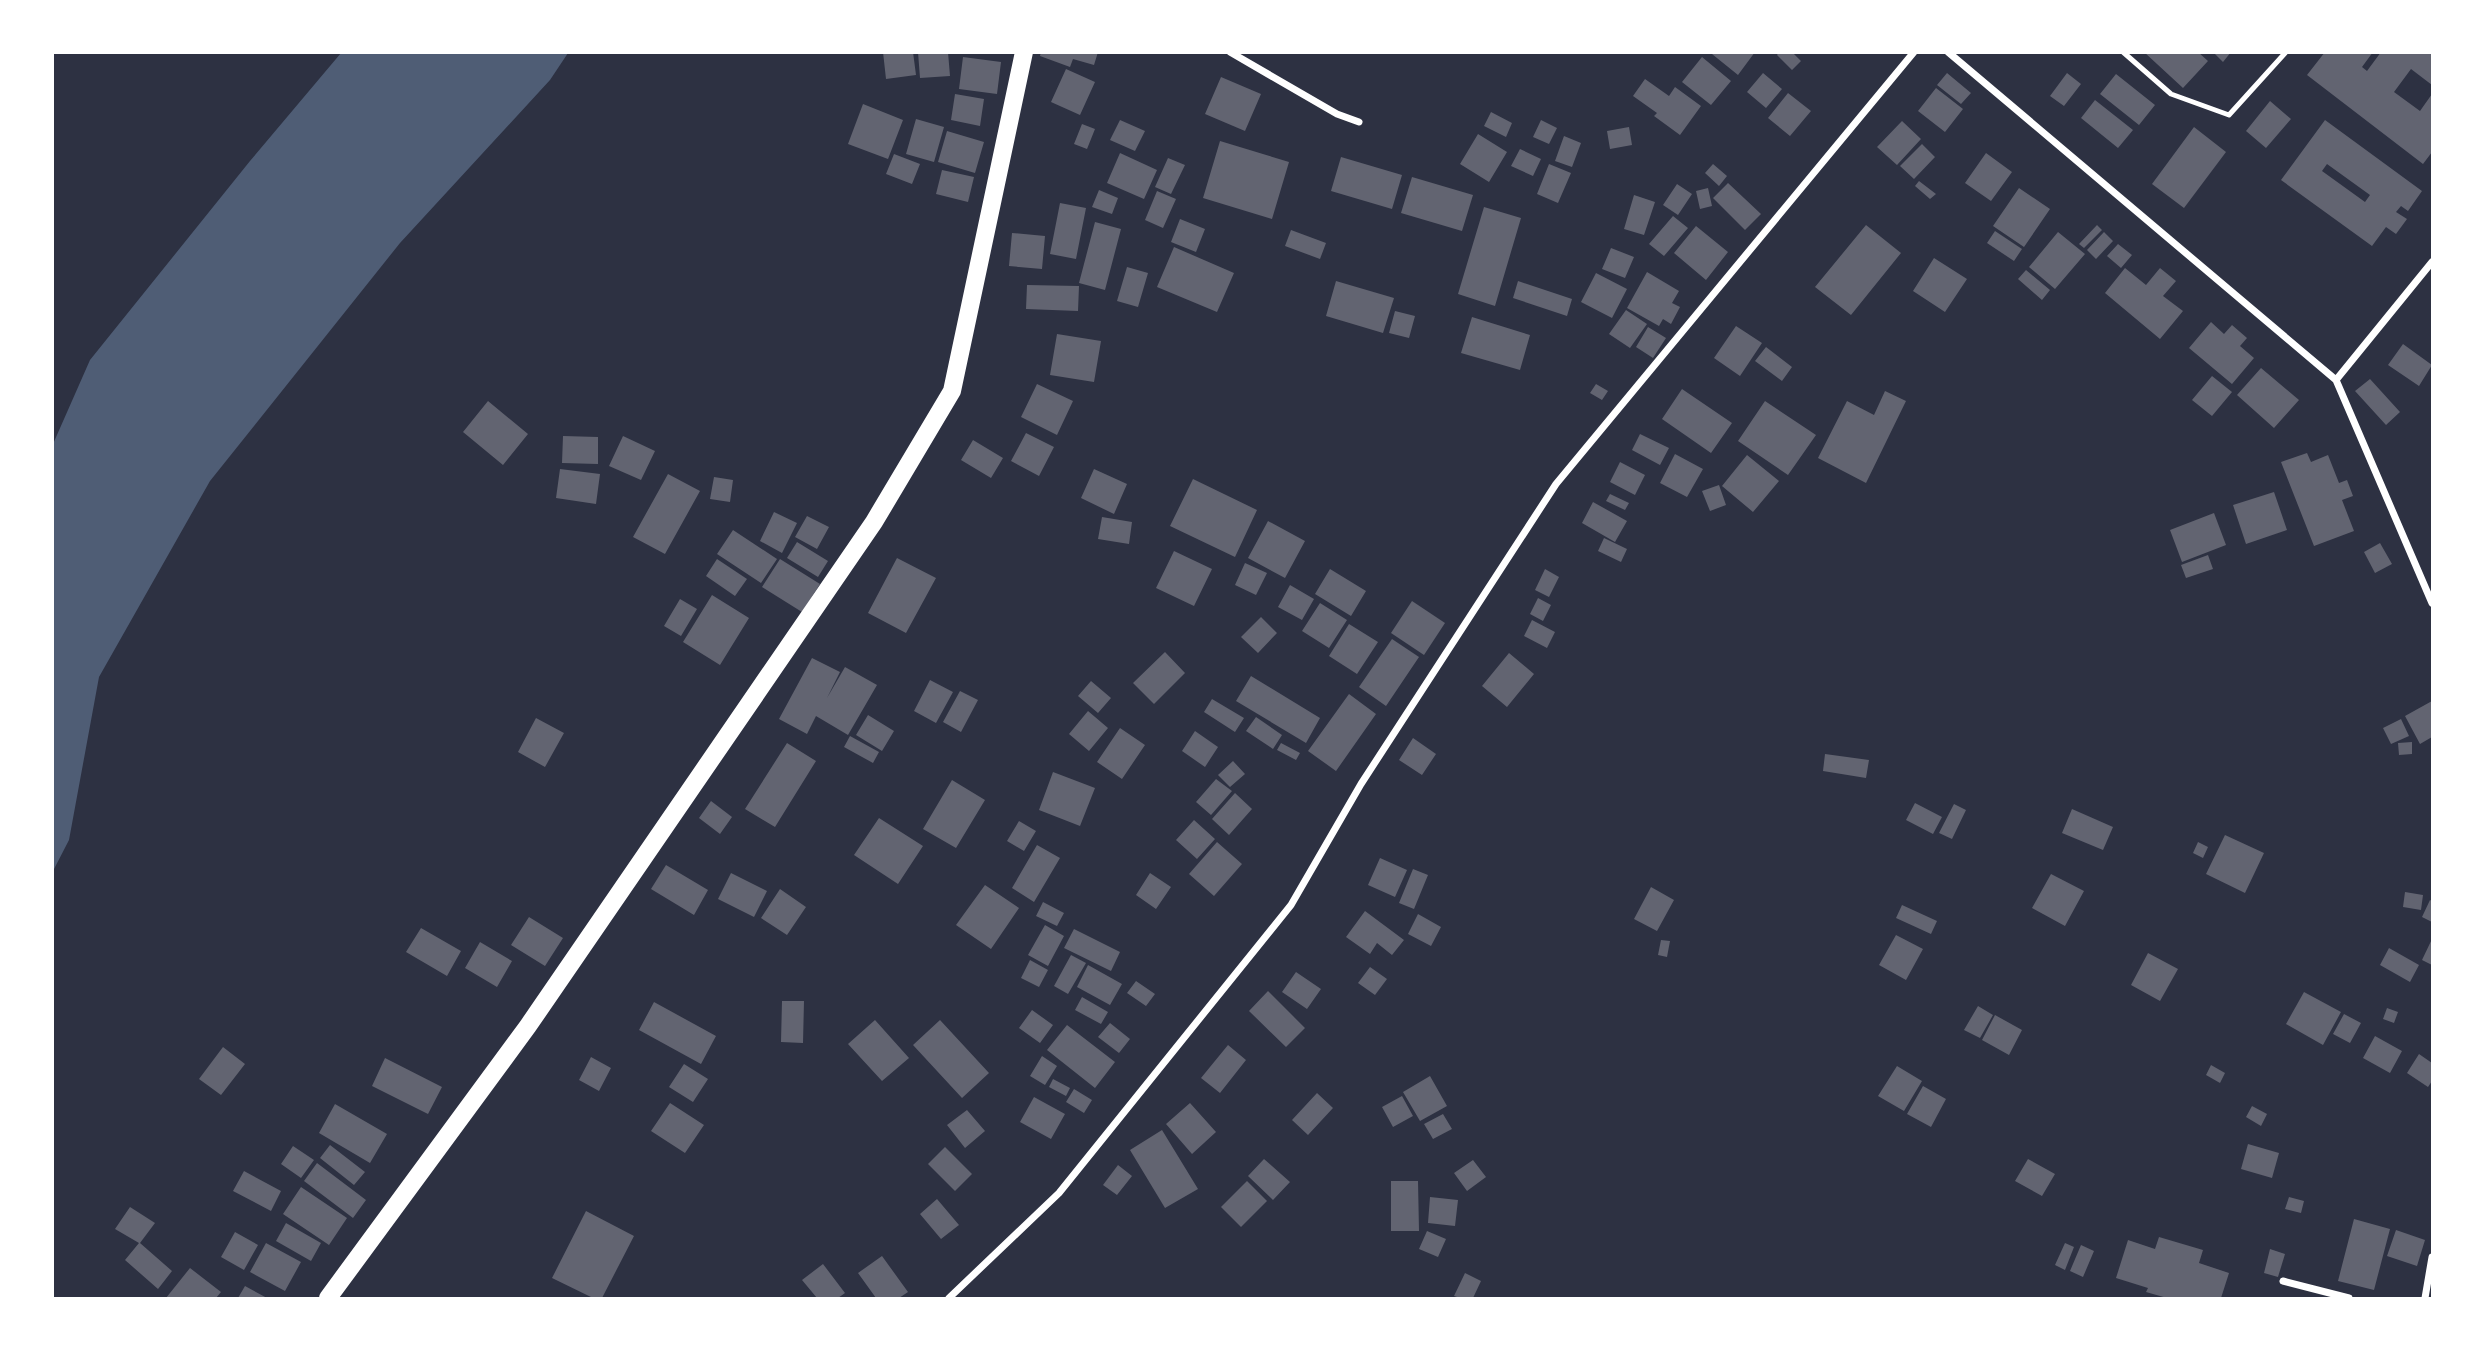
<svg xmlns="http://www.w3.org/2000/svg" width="2485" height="1351" font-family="'PT Sans Narrow',sans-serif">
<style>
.water{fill:#4f5d75}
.building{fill:#626471;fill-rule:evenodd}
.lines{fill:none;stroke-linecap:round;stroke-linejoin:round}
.service{stroke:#fff;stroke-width:5}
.minor{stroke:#fff;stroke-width:7}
.primary{stroke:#fff;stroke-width:18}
</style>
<rect width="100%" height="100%" fill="#2d3142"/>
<path class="water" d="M341,53H568L550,80L400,243L210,481L99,677L69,840L53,871V444L90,360L250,161Z"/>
<path class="building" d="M883,52H913L916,75L886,79Z
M918,52H948L950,76L920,78Z
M1041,52H1098L1094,65L1073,59L1070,67L1040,56Z
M1713,52H1755L1738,75L1712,54Z
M1779,52H1792L1801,61L1792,70L1777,55Z
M2144,52H2198L2208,61L2183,88Z
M2213,52H2231L2223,62Z
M2325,52H2373L2362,67L2367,71L2381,52H2432V85L2411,69L2394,92L2420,111L2432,94V152L2423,164L2307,75Z
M963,57L1001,62L997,94L959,89Z
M1702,57L1731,81L1711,105L1682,82Z
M1066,69L1095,82L1080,115L1051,102Z
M1763,73L1782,89L1766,108L1747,92Z
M1947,73L1971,93L1961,104L1937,85Z
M2067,73L2081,84L2064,106L2050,96Z
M2116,74L2155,105L2139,125L2100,94Z
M1221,77L1261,94L1245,131L1205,114Z
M1645,79L1669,96L1675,87L1701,106L1680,135L1654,116L1657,113L1633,96Z
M1936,88L1963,109L1945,132L1918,111Z
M1788,93L1811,111L1790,136L1768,118Z
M955,94L984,99L980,126L951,120Z
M2095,100L2133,130L2118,148L2081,118Z
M2270,101L2291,119L2266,148L2246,131Z
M863,104L903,120L888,159L848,144Z
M1491,112L1512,123L1506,137L1484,126Z
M916,119L944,127L934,162L906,154Z
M1120,120L1145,131L1135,151L1110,140Z
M1541,120L1557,128L1549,144L1533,137Z
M2325,120L2422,191L2408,211L2401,206L2396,212L2407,219L2396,234L2386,227L2372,246L2281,180ZM2327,164L2370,195L2365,202L2322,171Z
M1902,121L1921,139L1897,165L1877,147Z
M1082,124L1095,129L1087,149L1074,144Z
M1629,127L1632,145L1610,149L1607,131Z
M2194,127L2226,152L2184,208L2152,184Z
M947,131L984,142L975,173L938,162Z
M1478,134L1507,152L1489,182L1460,164Z
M1564,136L1581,143L1572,167L1555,161Z
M1220,141L1289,162L1272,219L1203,198Z
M1922,144L1935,157L1914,179L1900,166Z
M1520,149L1541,159L1533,176L1511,166Z
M1120,153L1157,170L1144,199L1107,183Z
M1986,153L2012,172L1991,201L1965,183Z
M894,154L920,164L912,184L886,174Z
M1341,157L1402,175L1392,209L1331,191Z
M1168,158L1185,165L1171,194L1155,187Z
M1549,164L1571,173L1558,203L1537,194Z
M1713,164L1727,176L1719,186L1705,173Z
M942,170L974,177L968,202L936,194Z
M1412,177L1473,195L1462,231L1401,213Z
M1919,181L1936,194L1930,199L1915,186Z
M1728,183L1761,214L1745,230L1713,198Z
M1677,184L1692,194L1678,215L1663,205Z
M1708,188L1712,206L1700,209L1696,191Z
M2019,188L2050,209L2024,247L1993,226Z
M1099,190L1118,198L1112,214L1092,207Z
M1157,191L1176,199L1163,228L1145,220Z
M1634,195L1655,202L1644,235L1624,229Z
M1060,203L1086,208L1076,259L1050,254Z
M1484,207L1521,218L1495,306L1458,294Z
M1673,216L1688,228L1664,256L1649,244Z
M1180,219L1205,229L1196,252L1171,242Z
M1095,222L1121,229L1105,290L1079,283Z
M1866,225L1901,253L1851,315L1815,287Z
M2097,225L2102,230L2084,248L2079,244Z
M1696,226L1728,252L1706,280L1674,253Z
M1291,230L1326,243L1320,259L1285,246Z
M1995,231L2022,249L2014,261L1987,243Z
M2058,232L2085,254L2055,289L2029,267Z
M2104,232L2113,241L2096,259L2087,250Z
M1012,233L1045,236L1042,269L1009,266Z
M2118,244L2132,255L2121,268L2107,256Z
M1174,247L1234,273L1217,312L1157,287Z
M1611,248L1634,257L1625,278L1602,269Z
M1934,258L1967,279L1945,312L1913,291Z
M1127,267L1148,273L1138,307L1117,301Z
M2125,268L2146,285L2160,268L2176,281L2163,296L2183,311L2160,339L2105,293Z
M2026,270L2050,290L2042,300L2018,279Z
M1647,272L1679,291L1672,303L1680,307L1671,324L1663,319L1659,326L1627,308Z
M1596,273L1627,289L1612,318L1581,302Z
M1336,281L1394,298L1383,333L1326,316Z
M1518,281L1572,299L1567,316L1513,298Z
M1027,285L1079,286L1078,311L1026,309Z
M1626,310L1647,324L1630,348L1609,334Z
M1395,311L1415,316L1409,338L1389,333Z
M1472,317L1530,335L1520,370L1461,353Z
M2211,322L2224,334L2232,325L2247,338L2240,346L2254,358L2232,384L2189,348Z
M1736,326L1762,343L1740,376L1714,358Z
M1648,327L1666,338L1653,358L1636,347Z
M1057,334L1101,341L1094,382L1050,375Z
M2403,344L2432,365L2419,386L2388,365Z
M1766,347L1792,367L1782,381L1755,361Z
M2261,368L2299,400L2274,428L2237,395Z
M2212,376L2232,392L2212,416L2192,400Z
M2370,379L2400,412L2386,425L2355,391Z
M1037,384L1073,401L1057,435L1021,417Z
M1596,384L1608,391L1602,400L1590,393Z
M1682,389L1732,423L1711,453L1662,419Z
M1885,391L1906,401L1866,483L1818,458L1847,401L1874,415Z
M488,401L528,434L503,465L463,432Z
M1765,401L1816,435L1788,475L1738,441Z
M1026,433L1054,447L1039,476L1011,461Z
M1640,434L1669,448L1660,465L1632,450Z
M563,436L598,437V464L562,463Z
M623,436L655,451L641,480L609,466Z
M973,440L1003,458L991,478L961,460Z
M2307,453L2311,462L2328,455L2339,483L2347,480L2353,496L2342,500L2354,531L2314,546L2281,462Z
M1675,454L1703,469L1687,497L1660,483Z
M1747,455L1779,481L1753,512L1722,486Z
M1620,462L1645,475L1635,495L1610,482Z
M560,469L600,474L596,504L556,498Z
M1094,469L1127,484L1114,514L1081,498Z
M668,474L700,491L665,554L633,537Z
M714,477L733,480L730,502L710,499Z
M1193,479L1257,510L1235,557L1170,526Z
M1719,485L1726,505L1710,511L1702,491Z
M2274,492L2287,530L2246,544L2233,505Z
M1610,494L1629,503L1625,510L1606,501Z
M1593,502L1627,521L1615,542L1582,523Z
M774,512L797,523L782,553L760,541Z
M2214,513L2226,545L2182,562L2170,530Z
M807,516L829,527L817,549L795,537Z
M1102,517L1132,522L1129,544L1098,539Z
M1268,521L1305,541L1285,578L1248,558Z
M733,530L777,559L761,583L717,554Z
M1604,538L1627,549L1621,562L1598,551Z
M797,542L828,561L818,577L787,558Z
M2380,543L2392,564L2375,573L2364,552Z
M1174,551L1212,569L1194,606L1156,588Z
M2208,555L2213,569L2186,578L2181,565Z
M897,558L936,578L906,633L868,613Z
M717,559L747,579L735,596L706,576Z
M780,559L820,584L802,612L762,587Z
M1245,563L1267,573L1256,595L1235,585Z
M1330,569L1366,591L1351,616L1315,594Z
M1545,569L1559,577L1549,597L1535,590Z
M1290,585L1314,599L1302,620L1278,607Z
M712,595L749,618L720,665L683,642Z
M1538,598L1551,605L1543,621L1530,614Z
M680,599L697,609L681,636L664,626Z
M1412,601L1445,623L1424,655L1391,633Z
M1320,603L1347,620L1329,648L1302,631Z
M1261,617L1277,633L1258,653L1241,637Z
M1532,620L1555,632L1547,648L1524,636Z
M1349,624L1378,642L1357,674L1329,656Z
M1392,639L1419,657L1386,706L1359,687Z
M1165,652L1185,673L1154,704L1133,683Z
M1509,653L1534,674L1507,707L1482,686Z
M812,658L840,672L827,698L845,667L877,685L848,735L816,716L807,734L779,719Z
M1251,676L1320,718L1306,743L1236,701Z
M930,680L953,692L936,723L914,711Z
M1091,681L1111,698L1098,713L1078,696Z
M960,691L978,700L961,732L943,722Z
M1349,694L1376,714L1336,771L1308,751Z
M1212,699L1244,718L1235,732L1204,712Z
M2432,701V737L2420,744L2405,716Z
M1088,711L1108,728L1089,751L1069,734Z
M868,715L894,731L882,751L856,735Z
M1256,717L1282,735L1273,749L1246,731Z
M536,718L564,733L545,767L518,752Z
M2401,719L2409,736L2391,744L2383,728Z
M1120,728L1145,745L1122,779L1097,762Z
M1195,731L1218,747L1205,767L1182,751Z
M850,736L879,752L873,763L844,747Z
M1413,738L1436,754L1422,775L1399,760Z
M2412,742V754L2399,755L2398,743Z
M787,743L816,761L775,827L745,809Z
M1281,743L1300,753L1296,760L1277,750Z
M1825,754L1869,760L1866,778L1823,771Z
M1233,761L1245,774L1230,787L1218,775Z
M1053,772L1095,788L1080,826L1039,810Z
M1216,779L1232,791L1211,815L1196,802Z
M952,780L985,800L956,848L923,829Z
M1235,793L1252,809L1229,835L1212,819Z
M711,801L732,817L720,834L699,818Z
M1915,803L1942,817L1933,834L1906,820Z
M1954,804L1966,810L1952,839L1939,833Z
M2072,809L2113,827L2103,850L2062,833Z
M879,818L923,846L898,884L854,855Z
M1194,820L1215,839L1197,859L1176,840Z
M1019,821L1036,831L1024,851L1007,841Z
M2225,835L2264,853L2245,893L2206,874Z
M1217,842L1242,864L1214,896L1189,874Z
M2198,842L2208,847L2203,858L2193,853Z
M1037,845L1060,858L1034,902L1012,888Z
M1380,858L1407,870L1395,897L1368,885Z
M666,865L708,890L694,915L651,889Z
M1413,869L1428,875L1414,909L1399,903Z
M731,873L767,891L754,917L718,899Z
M1150,873L1171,887L1156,909L1136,895Z
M2051,874L2084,891L2065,926L2032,908Z
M985,885L1019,908L991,949L956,925Z
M1651,887L1674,900L1657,931L1634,919Z
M780,889L806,907L787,935L761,918Z
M2405,892L2423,895L2421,910L2403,907Z
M2430,900L2432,901V922L2422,917Z
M1043,902L1064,913L1057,926L1036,916Z
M1902,905L1937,921L1931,934L1896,918Z
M1365,911L1404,940L1392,955L1377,943L1370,954L1346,937Z
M1418,914L1441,927L1431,946L1408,934Z
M529,917L563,938L545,966L511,945Z
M1045,925L1064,936L1048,966L1028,955Z
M421,928L461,951L447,976L406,952Z
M1074,929L1120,952L1111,971L1064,948Z
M1896,935L1923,949L1906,980L1879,965Z
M2432,939V965L2422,960Z
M1661,940L1670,941L1667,957L1658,955Z
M480,942L512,961L497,987L465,968Z
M2389,948L2419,965L2410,982L2380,965Z
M2148,953L2178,969L2160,1001L2131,985Z
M1071,955L1086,963L1068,994L1054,986Z
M1030,960L1048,970L1039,987L1021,978Z
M1088,965L1122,984L1110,1005L1077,987Z
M1370,967L1387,979L1375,995L1358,983Z
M1296,972L1321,989L1307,1009L1282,992Z
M1136,981L1155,994L1146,1006L1127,993Z
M1268,991L1305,1028L1286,1047L1249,1011Z
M2304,992L2341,1012L2323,1045L2286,1024Z
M1082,997L1108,1012L1101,1024L1075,1010Z
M782,1001H804L803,1043L781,1042Z
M654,1002L716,1036L701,1064L639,1030Z
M1978,1006L1993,1015L1980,1038L1964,1030Z
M2387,1008L2398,1012L2394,1023L2383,1019Z
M1032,1010L1053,1025L1040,1043L1019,1028Z
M2344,1014L2361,1023L2350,1043L2333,1034Z
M1995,1015L2022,1030L2009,1055L1982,1040Z
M875,1020L909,1058L882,1081L848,1044Z
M940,1020L989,1073L962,1098L913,1045Z
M1110,1023L1130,1039L1119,1053L1098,1037Z
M1067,1025L1115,1062L1095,1088L1047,1050Z
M2375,1036L2402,1051L2390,1073L2363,1058Z
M1228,1045L1246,1060L1220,1093L1201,1078Z
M223,1047L245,1064L221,1095L199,1079Z
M2419,1054L2432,1063V1081L2428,1087L2407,1073Z
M1042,1056L1057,1066L1045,1085L1030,1076Z
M591,1057L611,1068L599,1091L579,1080Z
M385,1058L442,1087L428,1114L372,1086Z
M684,1064L708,1079L693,1102L669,1087Z
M2211,1065L2225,1073L2220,1083L2206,1075Z
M1897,1066L1922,1081L1904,1111L1878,1096Z
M1430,1076L1447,1106L1420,1121L1403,1092Z
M1053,1079L1070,1088L1066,1096L1049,1087Z
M1923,1086L1946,1099L1931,1127L1907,1114Z
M1074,1089L1092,1100L1084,1113L1066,1102Z
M1317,1093L1333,1108L1308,1135L1292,1120Z
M1402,1096L1413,1116L1393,1127L1382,1107Z
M1034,1097L1065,1114L1051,1139L1020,1122Z
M670,1103L704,1125L685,1153L651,1131Z
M1190,1103L1216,1132L1192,1154L1166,1124Z
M335,1104L387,1134L370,1163L319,1133Z
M2252,1106L2267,1114L2261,1126L2246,1117Z
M967,1110L985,1131L965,1148L947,1125Z
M1443,1114L1452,1129L1433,1139L1424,1124Z
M1162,1130L1198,1189L1165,1208L1130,1150Z
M2248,1144L2279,1153L2272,1178L2241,1169Z
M330,1145L365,1172L354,1185L320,1158Z
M293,1146L314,1160L301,1178L281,1164Z
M945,1147L972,1174L955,1191L928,1164Z
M1264,1159L1290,1182L1273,1200L1248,1176Z
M2028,1159L2055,1174L2042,1196L2015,1181Z
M1473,1160L1486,1177L1467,1191L1454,1173Z
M317,1163L366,1200L353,1218L304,1181Z
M1118,1165L1132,1176L1117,1195L1103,1185Z
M244,1171L281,1191L271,1211L233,1191Z
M1247,1181L1267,1201L1241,1227L1221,1207Z
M1391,1181H1418L1419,1231H1391Z
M301,1187L347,1218L329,1245L283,1214Z
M1430,1197L1458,1200L1455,1226L1428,1223Z
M2289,1197L2304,1201L2301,1213L2285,1209Z
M937,1199L959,1225L941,1239L920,1214Z
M130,1207L155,1223L140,1243L172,1271L158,1289L125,1260L139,1243L115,1229Z
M586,1211L634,1236L602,1298H593L552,1278Z
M2354,1219L2390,1229L2374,1290L2338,1281Z
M286,1223L321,1243L311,1261L276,1241Z
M2396,1230L2425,1240L2417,1266L2387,1256Z
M1427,1231L1446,1239L1438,1257L1419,1249Z
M235,1232L258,1245L244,1270L221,1257Z
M2159,1237L2203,1250L2199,1263L2229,1273L2221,1298H2167L2146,1292L2148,1288L2116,1278L2128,1240L2155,1249Z
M266,1243L301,1262L285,1291L250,1272Z
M2065,1243L2074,1247L2065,1270L2055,1265Z
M2081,1245L2094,1251L2083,1277L2070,1271Z
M2270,1249L2285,1254L2278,1277L2264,1273Z
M882,1256L908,1292L899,1298H876L858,1273Z
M823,1264L845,1293L838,1298H817L802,1280Z
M190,1268L221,1292L216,1298H166Z
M1465,1273L1481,1281L1473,1298H1460L1454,1296Z
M245,1286L267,1298H238Z"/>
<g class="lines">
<path class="service" d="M2123,52L2171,94L2229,115L2286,52"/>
<path class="minor" d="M1230,52L1337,114L1359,122
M1948,52L2336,380L2432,603
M2336,380L2432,262
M2283,1281L2349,1298
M949,1298L1059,1193L1291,905L1361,784L1556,484L1914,52
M2425,1298L2432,1257"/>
<path class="primary" d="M328,1298L528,1026L874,522L952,391L1024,52"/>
</g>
<rect width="2485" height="1351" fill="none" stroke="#ffffff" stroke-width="108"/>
</svg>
